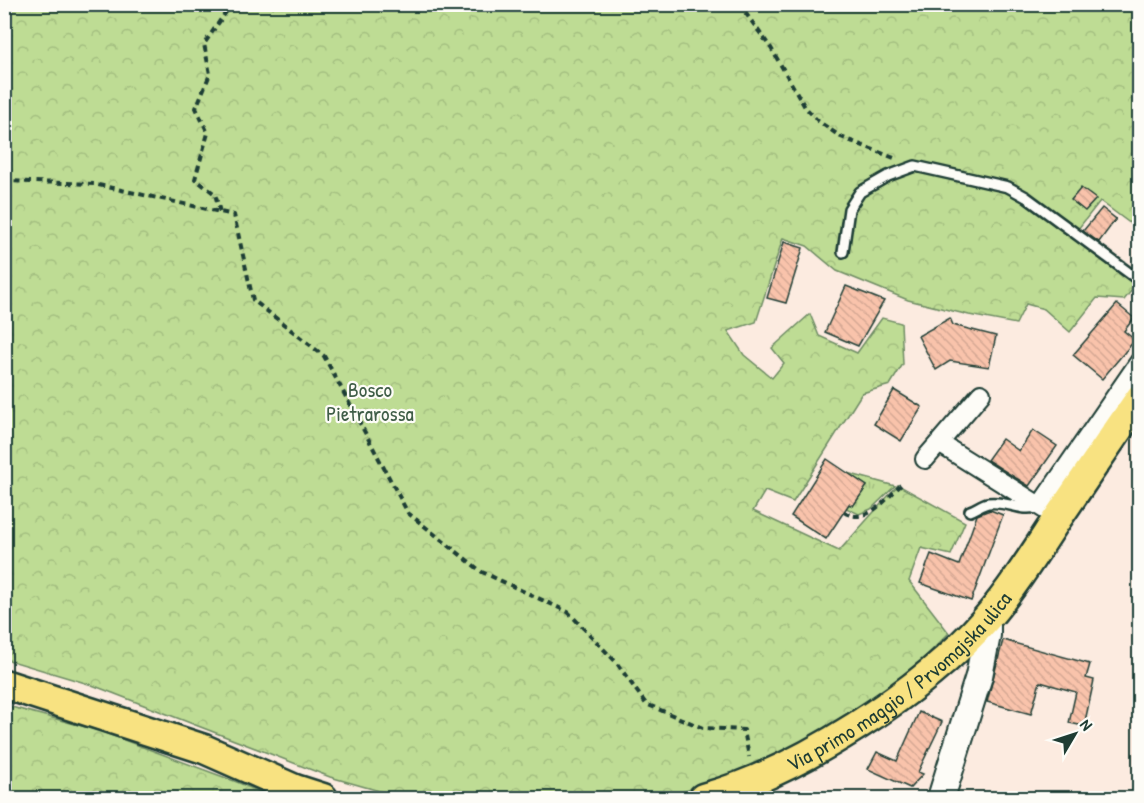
<svg xmlns="http://www.w3.org/2000/svg" width="1144" height="803" font-family="'Patrick Hand',sans-serif">
<style>
.grass{fill:url(#grass-tufts);stroke:#6e8c64;stroke-width:1.5}
.forest{fill:url(#forest-crowns);stroke:#6e8c64;stroke-width:1.5}
.building{fill:url(#building-back-hatch);stroke:#1f3d34;stroke-width:1.5}
.lines{fill:none;stroke-linecap:round;stroke-linejoin:round}
.lane-casing{stroke:#1f3d34;stroke-width:14}
.street-casing{stroke:#1f3d34;stroke-width:22}
.secondary-casing{stroke:#1f3d34;stroke-width:30}
.primary-casing{stroke:#1f3d34;stroke-width:33}
.path{stroke:#1f3d34;stroke-width:4;stroke-dasharray:6 4.5;stroke-linecap:butt}
.lane{stroke:#fdfcf7;stroke-width:9}
.street{stroke:#fdfcf7;stroke-width:18}
.secondary{stroke:#fdfcf7;stroke-width:26}
.primary{stroke:#f8e281;stroke-width:28}
.labels{text-anchor:middle;dominant-baseline:central;stroke-width:4.5;stroke-linejoin:round;paint-order:stroke}
.park-label{font-size:21px;fill:#3f5d47;stroke:#fdfcf7}
.street-label{font-size:21px;fill:#1f3d34;stroke:#fdfcf7}
</style>
<defs>
<pattern id="grass-tufts" width="24" height="20" patternUnits="userSpaceOnUse" patternTransform="scale(1.5)"><rect width="24" height="20" fill="#bedc94"/><path d="M3 7l-1-3M5 7V3M7 7l1-3M15 17l-1-3M17 17v-4M19 17l1-3" fill="none" stroke="#a3be80"/></pattern>
<pattern id="forest-crowns" width="20" height="18" patternUnits="userSpaceOnUse" patternTransform="scale(1.5)"><rect width="20" height="18" fill="#bedc94"/><path d="M2 6a3 3 0 1 1 6 0M12 15a3 3 0 1 1 6 0" fill="none" stroke="#a3be80"/></pattern>
<pattern id="building-back-hatch" width="6" height="6" patternUnits="userSpaceOnUse" patternTransform="scale(1.5)"><rect width="6" height="6" fill="#f9c3ab"/><path d="M-1 5l2 2M0 0l6 6M5-1l2 2" fill="none" stroke="#d5a894"/></pattern>
</defs>
<rect width="100%" height="100%" fill="#fcebe0"/>
<filter id="ink" filterUnits="userSpaceOnUse"><feTurbulence type="fractalNoise" baseFrequency=".0167" numOctaves="2"/><feDisplacementMap in="SourceGraphic" scale="12" xChannelSelector="R" yChannelSelector="G"/><feConvolveMatrix kernelMatrix="1 2 1 2 8 2 1 2 1" color-interpolation-filters="sRGB"/></filter>
<g filter="url(#ink)">
<path class="grass" d="M847,473L895,486L871,509L859,514L846,508L849,504L853,506L867,486Z"/>
<path class="forest" d="M4,5H1139V230L1100,201L1074,234L1139,281L1124,300L1097,298L1070,332L1044,309L1026,304L1016,324L969,315L908,300L837,271L807,246L783,238L756,322L728,331L744,355L772,378L784,363L772,348L810,314L819,336L857,353L882,318L901,323L903,364L890,385L862,393L793,502L765,491L753,511L839,551L898,485L965,522L951,555L921,548L909,581L949,633L919,663L873,698L820,734L737,774L664,798H404L330,777L92,685L5,659Z
M4,705L97,730L237,782L274,798H5Z"/>
<path class="building" d="M1081,188L1096,199L1085,211L1071,200Z
M1102,208L1116,219L1099,242L1083,231Z
M784,242L803,248L786,303L767,298Z
M846,286L884,301L858,346L825,332Z
M1117,304L1134,318L1124,331L1135,340L1102,379L1073,355Z
M950,318L953,325L996,336L989,367L950,361L936,370L918,336Z
M894,390L922,407L901,441L874,424Z
M1033,430L1057,446L1029,486L987,460L1002,439L1019,451Z
M827,459L867,486L853,506L849,504L826,539L791,516Z
M990,510L1003,515L971,601L920,583L931,554L959,565L977,515Z
M1003,640L1090,664L1086,678L1094,680L1084,726L1069,723L1076,692L1040,682L1031,714L987,702Z
M919,712L942,722L918,772L923,774L910,788L868,769L877,752L897,761Z"/>
<g class="lines">
<g class="lane-casing">
<path id="lane" d="M843,252L849,209L860,192L888,176L915,166L1008,187L1026,197L1140,281
M970,511C976,509 982,504 988,503C1008,500 1021,513 1040,506"/>
</g>
<g class="street-casing">
<path id="street" d="M939,443L1049,512
M925,459L981,394
M1040,506L1140,361"/>
</g>
<g class="secondary-casing">
<path id="secondary" d="M941,798L979,676L987,635V618"/>
</g>
<g class="primary-casing">
<g id="primary">
<path d="M4,684L204,749L295,789L323,798"/>
<path id="s1" d="M703,798C796,773 923,692 987,618C1012,589 1034,554 1055,522C1083,481 1111,439 1140,398"/>
</g>
</g>
<path class="path" d="M739,4L771,48L805,107L818,121L841,137L894,158
M4,181L94,184L234,215L253,300L324,356L408,513L482,572L568,612L616,662L646,704L703,728L744,730L749,757
M220,212L215,194L195,179L208,133L196,108L210,74L204,44L226,12L227,4
M844,512C866,526 886,499 901,485"/>
<use href="#lane" class="lane"/>
<use href="#street" class="street"/>
<use href="#secondary" class="secondary"/>
<use href="#primary" class="primary"/>
</g>
</g>
<g class="labels">
<g class="park-label">
<text x="370" y="389">Bosco<tspan x="370" dy="24">Pietrarossa</tspan></text>
</g>
<g class="street-label">
<text stroke="none"><textPath href="#s1" startOffset="231">Via primo maggio / Prvomajska ulica</textPath></text>
</g>
</g>
<rect width="1144" height="803" fill="none" stroke="#fdfcf7" stroke-width="24"/>
<rect x="12" y="12" width="1120" height="779" fill="none" stroke="#1f3d34" stroke-width="2" filter="url(#ink)"/>
<g transform="translate(1075 734) rotate(51)" stroke="#fdfcf7" stroke-width="4.5" paint-order="stroke">
<path d="M0-4.5L10 22L0 15L-10 22Z" fill="#1f3d34"/>
<text y="-9" font-size="16" font-weight="bold" text-anchor="middle" fill="#1f3d34">N</text>
</g>
</svg>
